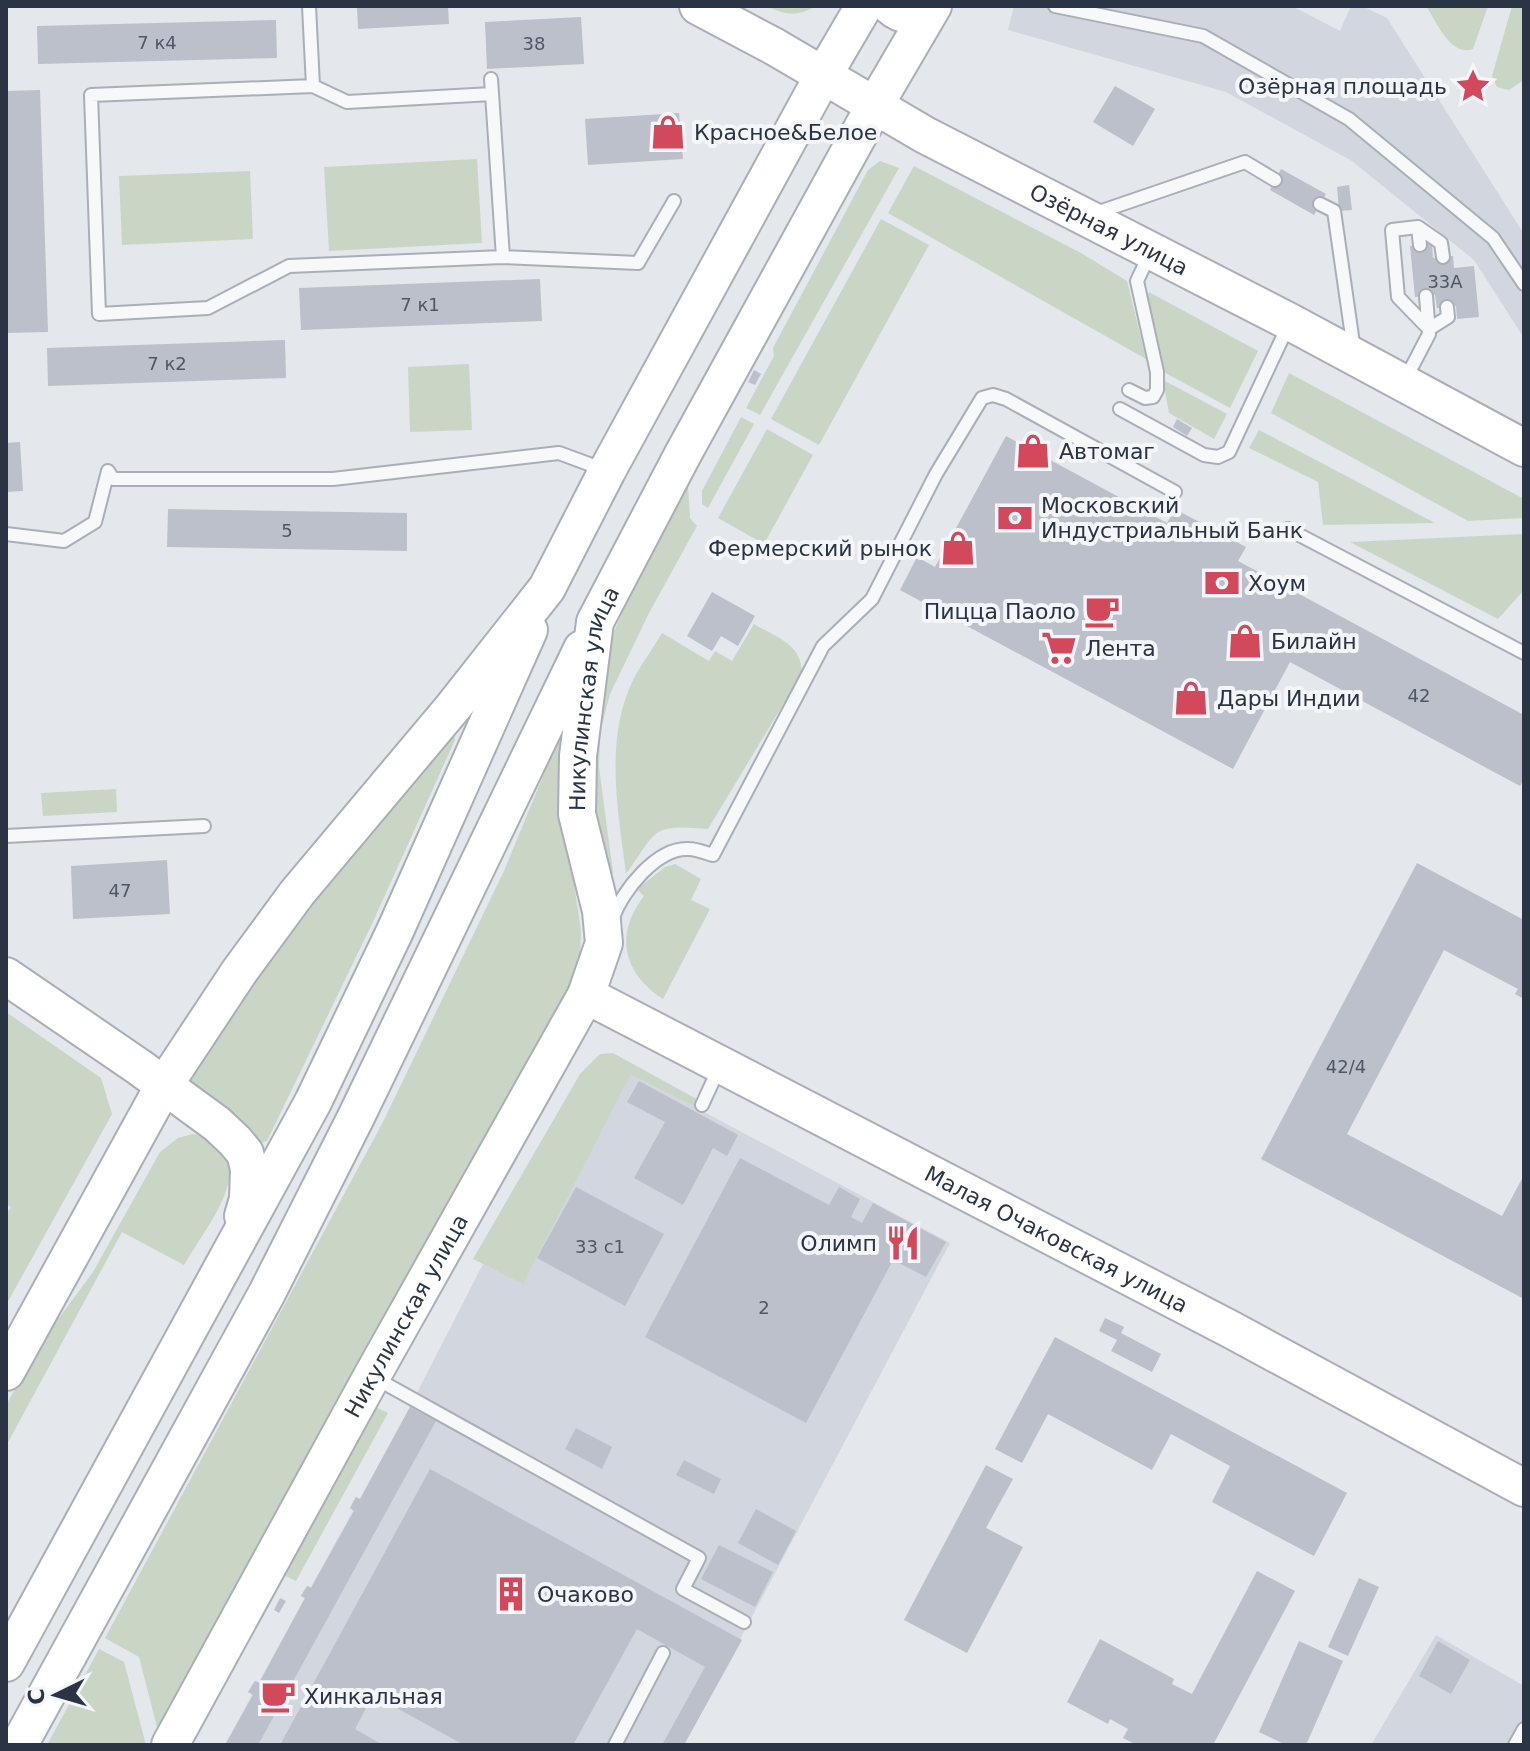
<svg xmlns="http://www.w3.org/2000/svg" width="1530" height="1751" font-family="'DejaVu Sans',sans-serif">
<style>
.built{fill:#d2d6de}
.green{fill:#c9d6c5}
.building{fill:#bbc0ca}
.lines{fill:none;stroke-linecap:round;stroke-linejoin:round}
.lane-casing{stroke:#a9aeb7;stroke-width:16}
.secondary-casing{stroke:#a9aeb7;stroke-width:40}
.lane{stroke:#f7f8fa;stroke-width:12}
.secondary{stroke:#fff;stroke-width:36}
.labels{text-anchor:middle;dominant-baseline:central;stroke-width:8;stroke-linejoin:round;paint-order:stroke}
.number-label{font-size:18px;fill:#4f5766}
.poi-label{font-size:22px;fill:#2b3445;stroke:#f4f6f9;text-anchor:start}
.street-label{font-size:22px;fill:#2b3445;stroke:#f4f6f9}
</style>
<rect width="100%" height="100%" fill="#e4e7ec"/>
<path class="built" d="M1014,6H1292L1340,31L1351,6H1362L1387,18L1524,234V338L1474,260L1352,161L1226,92L1008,30Z
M631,1073L950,1243L684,1745H225L252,1695L251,1687L255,1681L259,1682L305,1598L301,1596L307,1586L311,1587L353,1511L350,1508L356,1497L360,1499L401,1424L483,1264L523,1283Z
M1436,1635L1524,1686V1745H1371Z"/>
<path class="green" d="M767,6H815C799,17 784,15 767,6Z
M1426,6H1488L1473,49C1450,57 1437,22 1426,6Z
M1512,6H1524V80L1509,90L1497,87L1492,76Z
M477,159L482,243L329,251L324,167Z
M880,161L899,168L760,415L746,408L774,356L773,348L868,170Z
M914,166L1081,253L1127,281L1146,359L888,213Z
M250,171L253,239L122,245L119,176Z
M881,219L929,245L819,445L771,419Z
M1149,292L1258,351L1230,408L1160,370L1145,302Z
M469,364L472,430L410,432L408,367Z
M1289,373L1524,499V518L1468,521L1271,413Z
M1163,380L1227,414L1214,439L1169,413Z
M741,417L754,424L708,508L702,504V491Z
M767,429L813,455L764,544L718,518Z
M1259,430L1435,523L1323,525L1318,482L1249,448Z
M688,485L690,518L697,526L649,613L610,694L600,733L599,767L613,873L598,869L586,693L634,588Z
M1524,534V590L1498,619L1350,542Z
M754,624C777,638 801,643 802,673L708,829C650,825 659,828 626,874C618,810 604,741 633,680C641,664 653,649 662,633L709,661L715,651L732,661Z
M453,731L455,740L372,924L267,1141L256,1145L184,1088L280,940Z
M557,742L564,745L561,794L581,931L580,958L571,986L159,1735L139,1657L105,1638L383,1122L504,871Z
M116,789L117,812L43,816L41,793Z
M675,864L701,879L691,900L710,909L663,999C623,973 614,935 644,896L637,889L665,867Z
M6,1012L101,1078L112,1114L6,1305V1215L11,1207L6,1204Z
M613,1053L702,1102L699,1109L631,1074L523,1284L473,1259L580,1074L600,1054Z
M193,1134L205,1136L231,1162C232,1199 202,1234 184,1265L122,1232L6,1446V1405L42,1341L93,1272L160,1152L178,1138Z
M371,1405L388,1413L296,1581L286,1576L301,1531Z
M99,1649L124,1662L146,1745H47Z"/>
<path class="building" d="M357,6H448L449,24L358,29Z
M581,17L584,64L487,69L485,22Z
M276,20L277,58L38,64L37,26Z
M1115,86L1155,109L1133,146L1093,122Z
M40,90L48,332L6,333V91Z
M679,113L683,159L588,165L585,119Z
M1281,169L1326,194L1314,215L1270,190Z
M1349,185L1352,210L1339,211L1337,187Z
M1432,244L1433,258L1453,256L1454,268L1474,266L1479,317L1457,319L1456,306L1437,308L1435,295L1415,297L1410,246Z
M540,279L542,321L301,330L299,288Z
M285,340L286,378L48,386L47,348Z
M754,370L761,374L755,385L748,382Z
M1177,419L1192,428L1187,436L1173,427Z
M1006,436L1167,523L1175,509L1246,547L1238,561L1524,715V779L1520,786L1290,662L1233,769L900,590L917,557L935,567Z
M20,442L23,491L6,492V443Z
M168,509L407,513V551L167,547Z
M712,592L755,616L738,646L721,636L712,651L687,636Z
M167,860L170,914L73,919L71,866Z
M1417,863L1524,920V999L1515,994L1518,989L1444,950L1347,1134L1502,1216L1524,1175V1299L1261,1159Z
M639,1081L738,1135L727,1156L713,1148L683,1205L634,1178L665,1122L627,1102Z
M740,1158L829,1205L839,1187L860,1199L851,1217L862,1223L873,1203L946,1242L926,1277L893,1260L806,1423L645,1337Z
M576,1187L664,1234L625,1306L537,1258Z
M1105,1318L1124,1327L1121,1333L1161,1354L1152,1372L1111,1351L1117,1340L1099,1331Z
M1055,1337L1347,1493L1314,1556L1212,1502L1230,1466L1171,1434L1152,1470L1048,1414L1022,1463L995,1449Z
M410,1407L436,1421L258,1745H225L253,1695L248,1692L251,1687L255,1681L259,1683L305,1598L301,1596L307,1586L311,1588L354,1511L350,1508L356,1497L360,1499Z
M576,1428L612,1447L602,1469L565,1449Z
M684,1460L721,1479L714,1494L676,1475Z
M986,1465L1013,1479L986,1528L1023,1547L967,1653L904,1620Z
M430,1469L742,1640L684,1745H662L705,1667L637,1629L573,1745H464L373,1695L355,1729L383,1745H280Z
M756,1509L796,1531L778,1565L738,1543Z
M719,1545L773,1572L755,1607L701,1579Z
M1257,1571L1295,1591L1213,1745H1137L1123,1738L1128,1729L1110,1719L1108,1724L1067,1702L1100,1639L1174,1679L1172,1684L1192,1694Z
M1359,1578L1379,1587L1348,1656L1328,1647Z
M280,1598L286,1601L279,1613L274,1610Z
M1299,1641L1343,1661L1306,1745H1286L1259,1732Z
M1438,1641L1470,1660L1451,1694L1419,1676Z"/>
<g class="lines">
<g class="lane-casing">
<path id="lane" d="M309,6L313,86
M1055,6L1203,36L1349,119L1493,238L1524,284
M491,79L503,257L638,263L674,201
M492,94L347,102L313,86L91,95L99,314L208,308L289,266L503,257
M1320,204L1334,211L1354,350
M1096,213L1245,162L1275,180
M1418,227L1441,243L1443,257
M1420,245L1418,227L1392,230L1398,297L1429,329L1448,317L1447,307
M1405,380L1429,334L1426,296
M1129,390L1145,398L1153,397L1157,390V372L1137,281L1150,253
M1120,409L1204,455L1218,457L1229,452L1288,326
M1288,529L1524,653
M6,534L64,541L95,522L108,471L113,479H333L559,453L605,470
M6,836L204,826
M613,918C622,891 657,847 689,849C696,849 706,853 713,855L823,646L872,599L936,474L982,398L993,395L1006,399L1175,492
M702,1105L719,1068
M375,1378L699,1558L683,1589L744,1622
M615,1745L663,1653
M1515,1745L1524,1729"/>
</g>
<g class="secondary-casing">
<g id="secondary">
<path id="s1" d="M698,6L775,47L925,135L1290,322L1524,448"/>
<path d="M890,6C903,18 918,17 931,6"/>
<path d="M6,976L139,1067L217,1124L235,1141L245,1153L249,1169L248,1199L243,1216"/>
<path id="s2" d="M586,995L1230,1329L1524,1488"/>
<path d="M6,1372L163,1087L239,972L297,893L454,706L547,588L607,471L823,76L864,6"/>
<path d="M6,1663L313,1102L395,931L529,630"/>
<path d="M19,1745L267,1293L356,1117L582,649"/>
<path id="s3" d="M170,1745L372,1376L586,995L604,943L601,911L577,814L578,756L595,622L683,454L875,105L933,6"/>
</g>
</g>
<use href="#lane" class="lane"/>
<use href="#secondary" class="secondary"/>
</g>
<defs>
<g id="sight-bare" transform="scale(2.76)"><path d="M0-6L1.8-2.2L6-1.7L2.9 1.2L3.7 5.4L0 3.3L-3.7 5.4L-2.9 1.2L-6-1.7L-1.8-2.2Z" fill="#d1495b" stroke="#f4f6f9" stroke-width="2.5" paint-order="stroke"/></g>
<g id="shop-bare" transform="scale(2.76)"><path d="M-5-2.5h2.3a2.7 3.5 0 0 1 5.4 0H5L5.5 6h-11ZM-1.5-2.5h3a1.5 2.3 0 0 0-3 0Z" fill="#d1495b" stroke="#f4f6f9" stroke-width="2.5" paint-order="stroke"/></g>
<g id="bank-bare" transform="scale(2.76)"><path d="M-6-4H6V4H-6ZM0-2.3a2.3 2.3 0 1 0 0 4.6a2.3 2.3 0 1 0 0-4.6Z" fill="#d1495b" stroke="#f4f6f9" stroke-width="2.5" paint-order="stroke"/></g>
<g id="cafe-bare" transform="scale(2.76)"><path d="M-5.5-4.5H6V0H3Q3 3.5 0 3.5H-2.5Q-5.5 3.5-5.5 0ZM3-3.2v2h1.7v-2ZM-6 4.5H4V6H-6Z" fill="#d1495b" stroke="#f4f6f9" stroke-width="2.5" paint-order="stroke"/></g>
<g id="supermarket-bare" transform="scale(2.76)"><path d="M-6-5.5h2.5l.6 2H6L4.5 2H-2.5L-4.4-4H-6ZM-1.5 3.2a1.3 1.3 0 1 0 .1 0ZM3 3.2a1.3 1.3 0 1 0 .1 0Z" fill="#d1495b" stroke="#f4f6f9" stroke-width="2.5" paint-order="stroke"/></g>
<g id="restaurant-bare" transform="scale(2.76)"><path d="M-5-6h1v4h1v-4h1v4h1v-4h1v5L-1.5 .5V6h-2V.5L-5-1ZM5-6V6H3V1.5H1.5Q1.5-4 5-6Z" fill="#d1495b" stroke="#f4f6f9" stroke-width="2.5" paint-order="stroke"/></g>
<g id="building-bare" transform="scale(2.76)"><path d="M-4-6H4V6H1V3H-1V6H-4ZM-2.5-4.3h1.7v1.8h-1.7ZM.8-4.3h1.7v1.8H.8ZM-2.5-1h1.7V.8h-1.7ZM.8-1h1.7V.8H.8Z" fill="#d1495b" stroke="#f4f6f9" stroke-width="2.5" paint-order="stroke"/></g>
</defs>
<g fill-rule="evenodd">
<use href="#sight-bare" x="1473" y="86"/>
<use href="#shop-bare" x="668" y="132"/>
<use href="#shop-bare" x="1033" y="451"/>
<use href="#bank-bare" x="1015" y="518"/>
<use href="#shop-bare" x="958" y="548"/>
<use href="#bank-bare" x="1222" y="583"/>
<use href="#cafe-bare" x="1102" y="611"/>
<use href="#shop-bare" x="1245" y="641"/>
<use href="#supermarket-bare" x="1059" y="648"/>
<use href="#shop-bare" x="1191" y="698"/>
<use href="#restaurant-bare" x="903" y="1243"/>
<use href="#building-bare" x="511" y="1594"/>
<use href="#cafe-bare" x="278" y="1696"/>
</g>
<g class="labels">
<g class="number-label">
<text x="157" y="42">7 к4</text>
<text x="534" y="43">38</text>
<text x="1445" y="281">33А</text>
<text x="420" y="304">7 к1</text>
<text x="167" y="363">7 к2</text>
<text x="287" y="530">5</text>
<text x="1419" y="695">42</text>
<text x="120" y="890">47</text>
<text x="1346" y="1066">42/4</text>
<text x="600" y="1246">33 с1</text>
<text x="764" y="1307">2</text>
</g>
<g class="poi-label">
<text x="1447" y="86" text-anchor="end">Озёрная площадь</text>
<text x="694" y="132">Красное&amp;Белое</text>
<text x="1059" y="451">Автомаг</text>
<text x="1041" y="505">Московский<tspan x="1041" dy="25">Индустриальный Банк</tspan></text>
<text x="932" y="548" text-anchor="end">Фермерский рынок</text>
<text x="1248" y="583">Хоум</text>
<text x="1076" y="611" text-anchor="end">Пицца Паоло</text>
<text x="1271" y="641">Билайн</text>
<text x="1085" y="648">Лента</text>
<text x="1217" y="698">Дары Индии</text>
<text x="877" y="1243" text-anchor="end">Олимп</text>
<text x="537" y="1594">Очаково</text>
<text x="304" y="1696">Хинкальная</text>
</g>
<g class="street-label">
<text stroke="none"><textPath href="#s1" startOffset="468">Озёрная улица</textPath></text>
<text stroke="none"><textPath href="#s3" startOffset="1162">Никулинская улица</textPath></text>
<text stroke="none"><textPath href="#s2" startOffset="530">Малая Очаковская улица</textPath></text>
<text stroke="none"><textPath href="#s3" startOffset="490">Никулинская улица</textPath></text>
</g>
</g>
<rect width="1530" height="1751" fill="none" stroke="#2b3445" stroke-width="16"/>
<g transform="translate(56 1695) rotate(265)" stroke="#f4f6f9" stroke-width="6" paint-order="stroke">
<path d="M0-6L14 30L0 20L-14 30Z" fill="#2b3445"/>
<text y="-12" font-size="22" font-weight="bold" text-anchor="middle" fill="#2b3445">С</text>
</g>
</svg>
